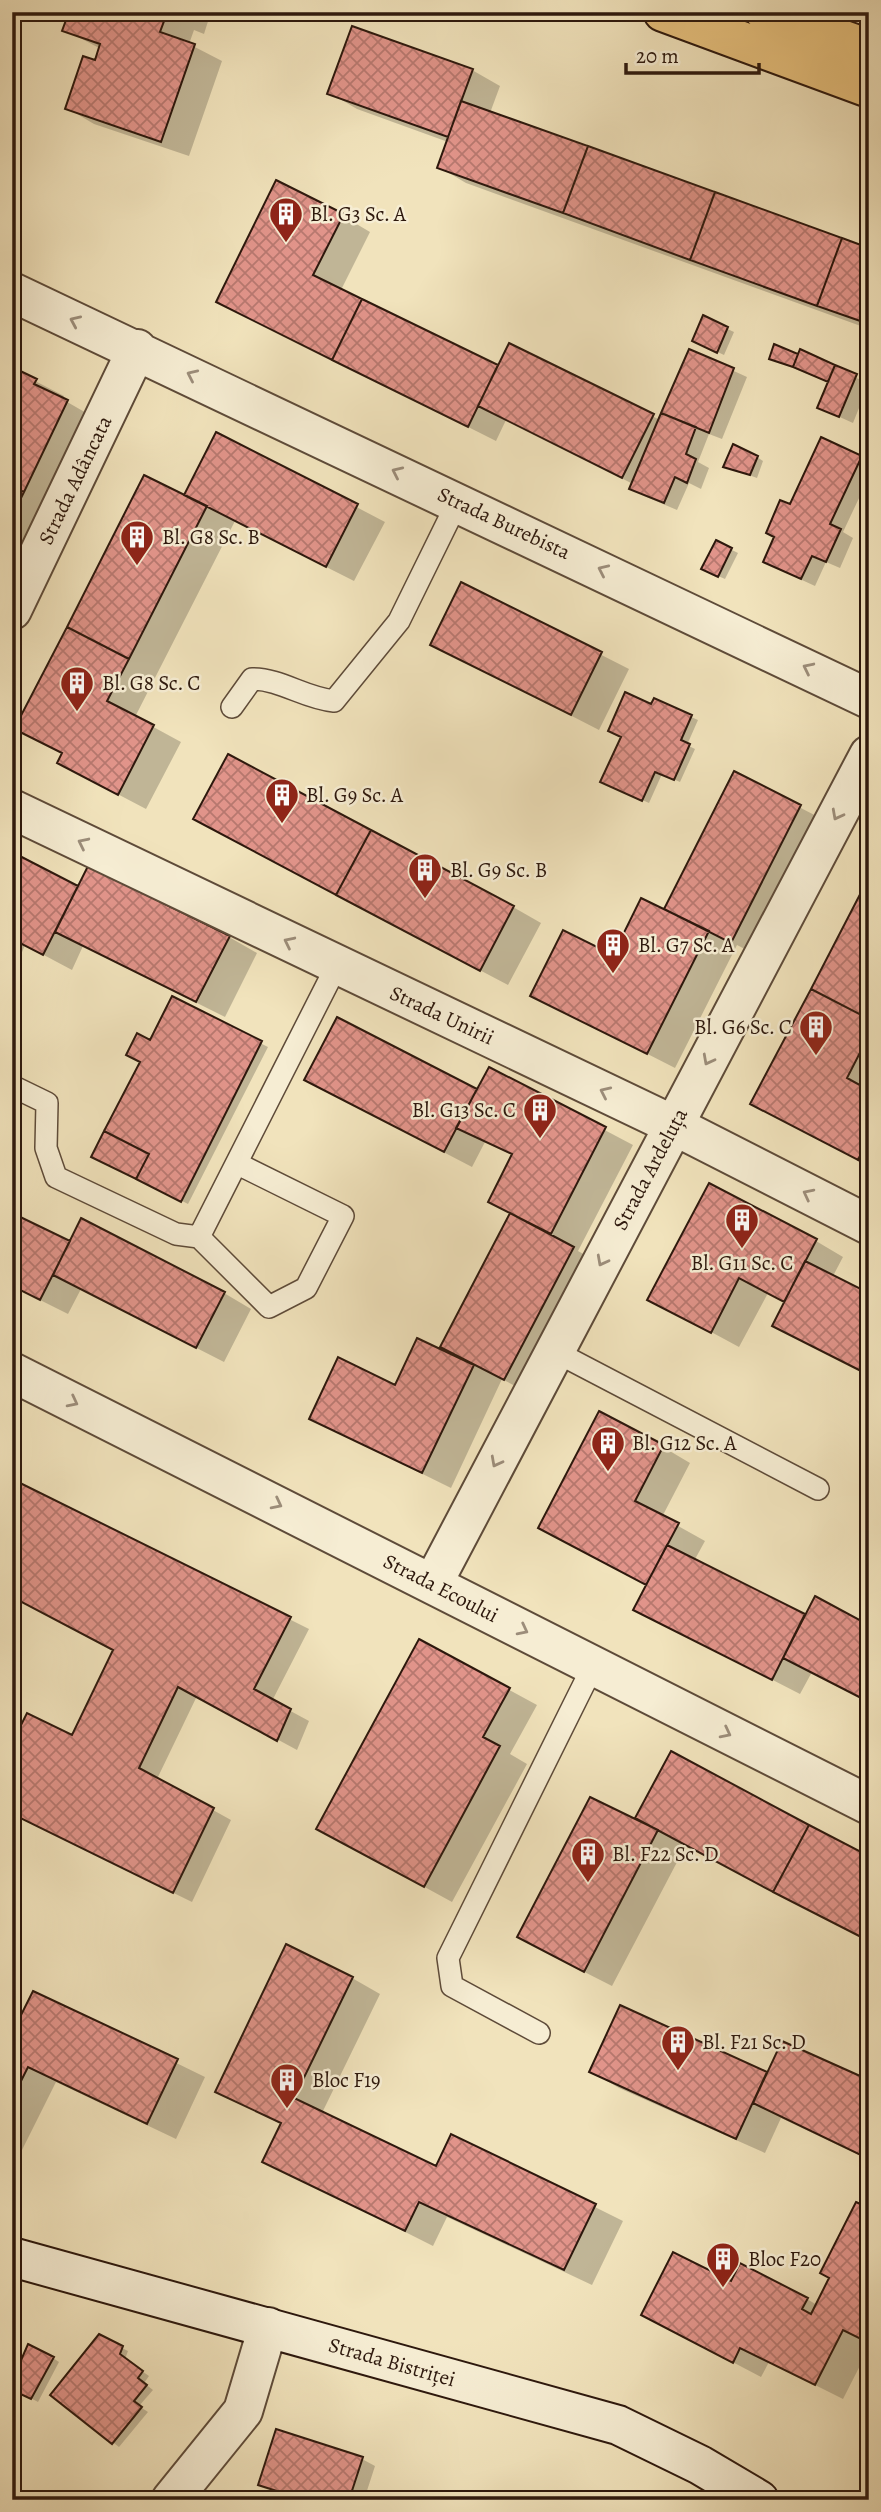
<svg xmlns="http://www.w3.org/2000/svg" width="881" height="2512" font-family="Alegreya,serif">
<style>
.shadow{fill:#0003}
.building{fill:url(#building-cross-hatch);stroke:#2d180d;stroke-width:2}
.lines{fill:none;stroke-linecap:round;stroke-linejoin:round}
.lane-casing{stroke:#5e4b39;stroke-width:24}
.street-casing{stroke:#5e4b39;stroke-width:42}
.secondary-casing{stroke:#2d180d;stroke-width:42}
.primary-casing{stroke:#2d180d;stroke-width:42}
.lane{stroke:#f6edd3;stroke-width:21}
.street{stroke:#f6edd3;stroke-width:38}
.secondary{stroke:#f6edd3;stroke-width:38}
.primary{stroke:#e8c27e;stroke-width:38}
.oneway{stroke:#9c8d7a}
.labels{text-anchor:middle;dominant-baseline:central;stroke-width:5;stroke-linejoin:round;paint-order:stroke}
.poi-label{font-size:21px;fill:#2d180d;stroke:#f6edd3;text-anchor:start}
.street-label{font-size:21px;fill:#2d180d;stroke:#f6edd3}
</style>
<defs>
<pattern id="building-cross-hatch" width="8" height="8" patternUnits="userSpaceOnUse" patternTransform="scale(1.75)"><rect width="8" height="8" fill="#e1948a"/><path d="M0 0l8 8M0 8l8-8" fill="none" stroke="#b7786f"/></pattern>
</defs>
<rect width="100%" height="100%" fill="#f1e3bc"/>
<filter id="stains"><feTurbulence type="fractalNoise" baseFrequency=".00286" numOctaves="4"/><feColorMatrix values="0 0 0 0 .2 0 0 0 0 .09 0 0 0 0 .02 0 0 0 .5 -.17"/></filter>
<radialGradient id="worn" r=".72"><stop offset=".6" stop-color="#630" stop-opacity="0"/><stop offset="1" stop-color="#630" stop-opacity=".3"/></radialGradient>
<path class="shadow" d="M71,12H211L204,34L194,30L189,44L222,61L189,156L94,124L67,108L96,62L101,49L65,30Z
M472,70L500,86L490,113L869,250V329L466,183L439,167L448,142L357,109L330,93Z
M343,216L370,232L341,290L499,367L510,345L660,420L690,351L747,377L722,439L709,434L698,462L709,468L701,489L689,483L677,510L644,496L631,489L633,484L506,420L496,441L218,301Z
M704,318L734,332L724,355L701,344Z
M775,346L869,383L853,423L833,414L830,383L778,362Z
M12,369L64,396L62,399L95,418L12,587Z
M217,434L385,522L354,581L235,521L135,717L181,742L146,809L87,778L64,754Z
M757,457L763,461L757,478L732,469Z
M861,457L869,461V477L843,532L853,538L840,568L826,562L815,586L778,569L791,507Z
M716,542L738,553L725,579L709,572Z
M462,584L629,669L599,730L432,644Z
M655,701L698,720L687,745L695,749L680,782L662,774L649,803L609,785Z
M735,774L828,822L760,957L737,945L675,1068L532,995L614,958L665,911Z
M223,835L513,907L541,923L508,985Z
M12,854L79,888L229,937L257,953L225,1017L83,946L72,970L25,945L12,976Z
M869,880V1166L775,1117Z
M172,999L268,1047L188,1204L94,1156Z
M338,1019L477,1091L489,1069L633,1145L578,1251L601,1264L532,1395L502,1379L451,1488L311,1419L396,1387L455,1358L442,1346L512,1214L490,1202L514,1156L485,1142L472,1167L334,1095Z
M816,1241L843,1257L833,1276L869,1294V1375L775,1326L786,1302L768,1293L739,1347L650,1299Z
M70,1244L224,1293L251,1309L224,1362L81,1289L68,1314L12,1286Z
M663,1447L690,1463L662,1517L705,1541L694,1561L806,1617L812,1672L800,1694L636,1610L648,1585L568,1543Z
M12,1480L309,1629L272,1701L309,1721L297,1750L197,1696L157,1779L231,1820L192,1902L12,1814L72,1738L114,1650Z
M420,1641L537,1705L510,1754L527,1764L452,1902L346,1844Z
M671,1754L686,1845L612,1986L547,1953L635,1820Z
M352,1978L380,1994L322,2113L436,2169L452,2136L623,2221L592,2285L447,2217L433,2246L264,2161L282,2125L217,2091Z
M33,1993L205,2077L176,2139L56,2082L22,2150L12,2145V2037Z
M621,2008L768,2074L869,2083V2160L781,2118L765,2153L619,2088L592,2072Z
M869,2210V2348L843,2399L769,2362L761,2377L643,2315L732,2284L807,2299L817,2305Z
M122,2348L128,2351L125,2359L149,2376L144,2383L153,2390L139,2406L148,2412L119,2447L52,2395Z
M53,2358L59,2362L38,2402L12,2388Z
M362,2459L375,2466L364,2500H298L260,2484Z"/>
<path class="building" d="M69,12H178L176,19L166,16L160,32L195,44L161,142L65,109L83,56L95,60L100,44L62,31Z
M352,26L473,69L448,137L327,94Z
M461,101L588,146L563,213L437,168Z
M588,146L715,192L690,260L563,213Z
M276,180L344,214L313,275L362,299L332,360L216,302Z
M715,192L842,238L817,306L690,260Z
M842,238L869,248V324L817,306Z
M362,299L498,365L468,427L332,360Z
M703,315L728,327L717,353L692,341Z
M509,343L654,414L622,478L478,406Z
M774,344L798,354L793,367L769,359Z
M689,349L734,368L709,433L661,413Z
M800,349L835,365L828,382L793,367Z
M835,365L857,374L839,417L817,408Z
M12,367L37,379L34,384L68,400L24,492L12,487Z
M661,413L696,427L686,454L696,459L687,483L675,477L664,503L629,489Z
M216,432L358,504L326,567L184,495Z
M821,437L862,456L830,524L841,529L826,562L812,556L801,579L763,562L774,537L766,533L780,500L790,504Z
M733,444L758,456L750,475L723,467Z
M144,475L207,506L129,659L67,627Z
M12,487L24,492L12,516Z
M716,540L732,548L718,577L701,569Z
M461,582L602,652L571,715L430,645Z
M67,627L129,659L107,701L154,725L118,795L57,763L62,753L14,729Z
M625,692L651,704L654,698L692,715L681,740L690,744L674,780L655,772L642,801L600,782L621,737L608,731Z
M228,754L371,830L336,895L193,819Z
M734,771L801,805L731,943L664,909Z
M371,830L514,906L480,971L336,895Z
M12,852L78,886L43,955L12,939Z
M88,866L230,936L196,1002L55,932Z
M869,877V1019L811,989Z
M641,898L709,931L647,1054L530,996L563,930L613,955Z
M811,989L869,1019V1035L847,1078L869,1090V1138L858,1160L750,1104Z
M172,996L262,1041L181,1202L136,1179L149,1154L104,1131L140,1062L126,1055L137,1033L150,1040Z
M337,1017L477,1089L444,1152L304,1080Z
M489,1067L606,1127L551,1234L488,1202L512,1154L456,1128Z
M104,1131L149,1154L136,1179L91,1157Z
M869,1138V1165L858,1160Z
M709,1183L817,1239L784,1302L739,1278L711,1333L647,1300Z
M12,1213L70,1241L40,1300L12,1286Z
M510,1213L574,1247L504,1380L440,1347Z
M81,1218L225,1292L196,1348L53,1275Z
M805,1261L869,1293V1375L772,1326Z
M417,1338L474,1365L422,1473L309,1419L338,1357L395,1385Z
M599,1411L664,1445L635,1501L679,1523L646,1585L538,1528Z
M12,1479L291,1617L254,1689L291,1709L277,1741L178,1687L139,1768L214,1808L173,1893L12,1814V1743L27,1713L72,1735L113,1650L12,1597Z
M667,1545L805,1614L772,1680L633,1610Z
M815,1596L869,1625V1702L783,1658Z
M419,1639L510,1688L483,1737L500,1746L424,1887L316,1829Z
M671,1751L809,1825L773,1892L635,1818Z
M590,1797L658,1830L584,1972L517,1937Z
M809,1825L869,1856V1941L773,1892Z
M286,1944L353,1977L294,2098L436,2166L451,2134L596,2204L564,2270L419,2202L405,2231L262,2162L281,2123L215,2092Z
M33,1991L178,2059L147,2124L28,2067L12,2099V2033Z
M620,2005L767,2072L736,2139L589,2072Z
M782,2041L869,2080V2159L753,2103Z
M856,2202L869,2208V2343L843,2330L815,2385L740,2348L733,2363L641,2315L673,2252L731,2281L740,2263L808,2298L802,2309L811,2314L829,2278L820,2273Z
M99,2334L123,2346L120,2354L143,2371L138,2378L147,2385L134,2401L142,2407L112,2444L50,2395Z
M28,2344L54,2357L31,2399L12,2390V2381Z
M276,2429L363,2457L349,2500H305L258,2485Z"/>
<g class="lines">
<g class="lane-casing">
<path id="lane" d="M232,707L252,679C281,679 304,698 334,701L399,621L458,501
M12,1086L47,1103L46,1148L56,1177L176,1234L199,1237L337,965
M199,1237L269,1307L306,1288L343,1216L238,1164
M554,1351L818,1489
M539,2033L452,1986L448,1958L593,1666"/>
</g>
<g class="street-casing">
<path id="street" d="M12,292L869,699
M12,610L137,349
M12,809L673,1125L869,1225
M12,1372L869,1805
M433,1583L869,755
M171,2500L243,2411L268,2327"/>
</g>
<g class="secondary-casing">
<path id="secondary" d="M12,2257L618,2425L700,2465L759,2500"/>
</g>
<g class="primary-casing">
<path id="primary" d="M663,12L869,88
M765,12L869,49"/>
</g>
<use href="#lane" class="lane"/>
<use href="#street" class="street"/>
<use href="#secondary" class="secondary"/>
<use href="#primary" class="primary"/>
</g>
<defs><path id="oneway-chevron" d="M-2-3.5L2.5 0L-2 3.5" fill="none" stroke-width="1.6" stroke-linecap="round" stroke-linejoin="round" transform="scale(1.75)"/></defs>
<g class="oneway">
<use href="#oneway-chevron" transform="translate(75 321) rotate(-156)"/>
<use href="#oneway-chevron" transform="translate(192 375) rotate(-155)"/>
<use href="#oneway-chevron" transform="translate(397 472) rotate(-155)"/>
<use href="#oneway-chevron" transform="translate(603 570) rotate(-155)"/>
<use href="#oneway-chevron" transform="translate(808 668) rotate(-154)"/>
<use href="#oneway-chevron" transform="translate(837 815) rotate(118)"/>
<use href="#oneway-chevron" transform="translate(83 843) rotate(-154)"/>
<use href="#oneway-chevron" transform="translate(289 942) rotate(-154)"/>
<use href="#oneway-chevron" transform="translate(708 1060) rotate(118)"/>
<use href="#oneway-chevron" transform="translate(605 1092) rotate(-155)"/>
<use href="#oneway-chevron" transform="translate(808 1194) rotate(-153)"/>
<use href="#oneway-chevron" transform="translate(602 1261) rotate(118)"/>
<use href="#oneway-chevron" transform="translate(73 1402) rotate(27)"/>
<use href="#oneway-chevron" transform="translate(496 1462) rotate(118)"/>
<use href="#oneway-chevron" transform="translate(277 1504) rotate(27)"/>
<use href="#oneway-chevron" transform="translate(523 1630) rotate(27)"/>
<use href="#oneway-chevron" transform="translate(726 1733) rotate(27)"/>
</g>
<defs>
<g id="building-pin" transform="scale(1.75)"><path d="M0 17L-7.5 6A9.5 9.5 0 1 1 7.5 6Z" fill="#8f2418" stroke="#f6edd3"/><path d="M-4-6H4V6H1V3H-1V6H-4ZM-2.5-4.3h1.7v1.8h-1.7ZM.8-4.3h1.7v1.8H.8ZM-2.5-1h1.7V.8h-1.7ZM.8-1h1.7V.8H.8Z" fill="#fff"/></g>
</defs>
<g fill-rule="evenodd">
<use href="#building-pin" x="286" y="214"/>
<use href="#building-pin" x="137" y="537"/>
<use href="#building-pin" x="77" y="683"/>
<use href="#building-pin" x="282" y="795"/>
<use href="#building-pin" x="425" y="870"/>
<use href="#building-pin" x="613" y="945"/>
<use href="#building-pin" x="816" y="1027"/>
<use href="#building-pin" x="540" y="1110"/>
<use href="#building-pin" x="742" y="1220"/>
<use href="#building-pin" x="608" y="1443"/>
<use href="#building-pin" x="588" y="1854"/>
<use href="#building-pin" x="678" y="2042"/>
<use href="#building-pin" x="287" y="2080"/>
<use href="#building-pin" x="723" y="2259"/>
</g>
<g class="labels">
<g class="poi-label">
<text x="310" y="214">Bl. G3 Sc. A</text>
<text x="162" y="537">Bl. G8 Sc. B</text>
<text x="102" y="683">Bl. G8 Sc. C</text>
<text x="306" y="795">Bl. G9 Sc. A</text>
<text x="450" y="870">Bl. G9 Sc. B</text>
<text x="638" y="945">Bl. G7 Sc. A</text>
<text x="792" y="1027" text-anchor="end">Bl. G6 Sc. C</text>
<text x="516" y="1110" text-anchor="end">Bl. G13 Sc. C</text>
<text x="742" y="1263" text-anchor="middle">Bl. G11 Sc. C</text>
<text x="632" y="1443">Bl. G12 Sc. A</text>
<text x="612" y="1854">Bl. F22 Sc. D</text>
<text x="702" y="2042">Bl. F21 Sc. D</text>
<text x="312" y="2080">Bloc F19</text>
<text x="748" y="2259">Bloc F20</text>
</g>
<g class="street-label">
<text transform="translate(75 480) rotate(-64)">Strada Adâncata</text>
<text transform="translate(504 523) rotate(25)">Strada Burebista</text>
<text transform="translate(442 1015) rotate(25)">Strada Unirii</text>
<text transform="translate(650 1169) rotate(-62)">Strada Ardeluța</text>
<text transform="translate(441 1588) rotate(27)">Strada Ecoului</text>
<text transform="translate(392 2362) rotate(16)">Strada Bistriței</text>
</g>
</g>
<rect width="881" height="2512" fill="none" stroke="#f1e3bc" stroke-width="42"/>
<rect x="14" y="14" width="853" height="2484" fill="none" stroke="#2d180d" stroke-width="3.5"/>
<rect x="21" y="21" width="839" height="2470" fill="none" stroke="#2d180d" stroke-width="2"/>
<path d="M626 63v10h133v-10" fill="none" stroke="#2d180d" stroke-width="3.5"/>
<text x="636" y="63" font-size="21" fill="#2d180d" stroke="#f6edd3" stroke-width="5" paint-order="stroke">20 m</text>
<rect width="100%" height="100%" filter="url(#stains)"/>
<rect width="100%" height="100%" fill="url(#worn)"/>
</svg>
